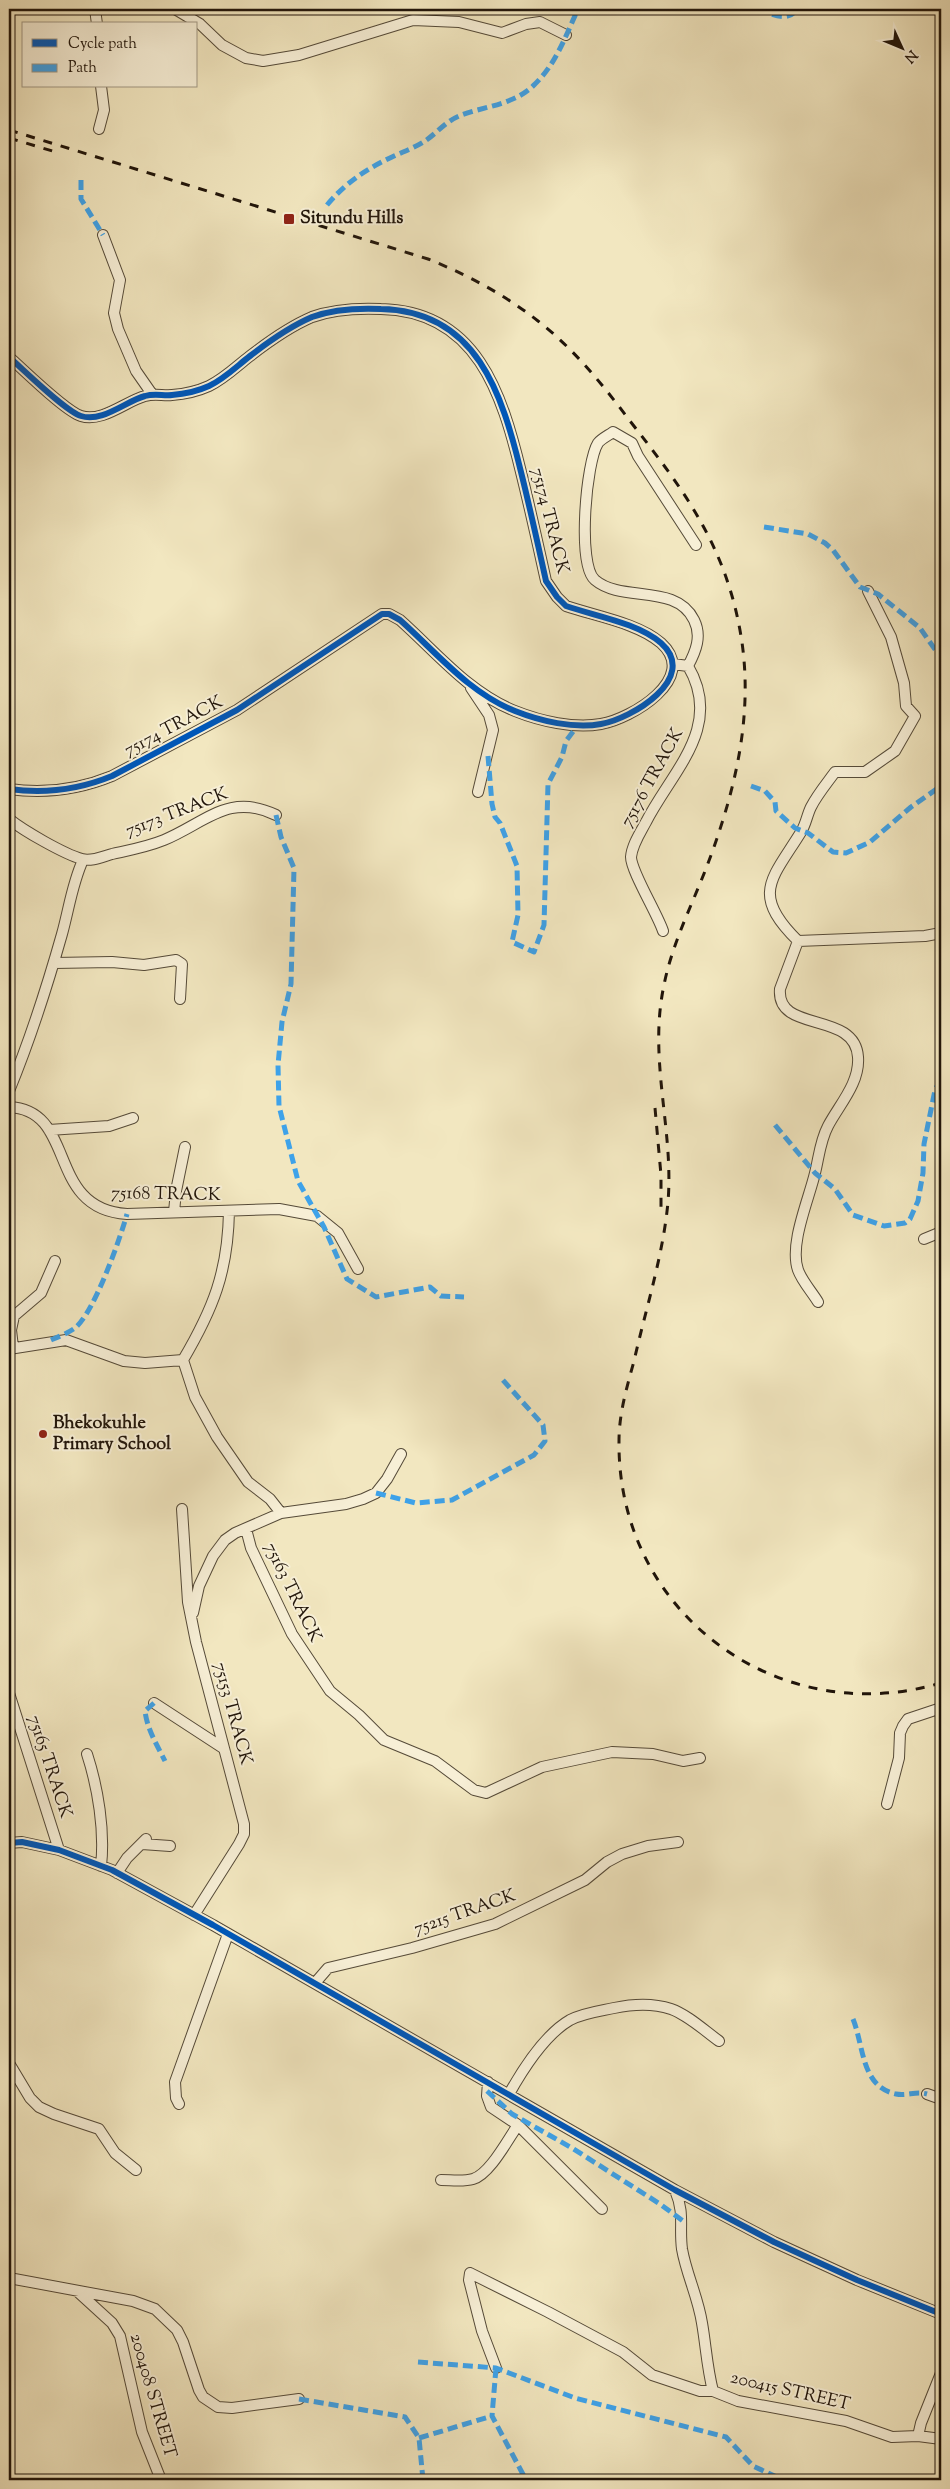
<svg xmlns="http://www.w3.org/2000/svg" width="950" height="2489" font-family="'Sorts Mill Goudy',serif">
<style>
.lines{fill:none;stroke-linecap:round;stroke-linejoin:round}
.minor-casing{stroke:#554a38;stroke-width:12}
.minor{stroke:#f7efd6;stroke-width:10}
.rail{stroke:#21150a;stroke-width:3;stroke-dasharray:9 9;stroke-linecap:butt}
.quiet{stroke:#3ea2e9;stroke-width:5;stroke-dasharray:10 5;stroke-linecap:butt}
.cycleway-casing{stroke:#f7efd6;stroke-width:9}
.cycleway{stroke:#0057b8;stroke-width:6}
.poi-dot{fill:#8f2418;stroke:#f7efd6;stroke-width:2}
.labels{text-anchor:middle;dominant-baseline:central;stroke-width:4;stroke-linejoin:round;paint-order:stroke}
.poi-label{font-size:18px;font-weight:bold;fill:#21150a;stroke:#f7efd6;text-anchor:start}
.street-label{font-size:18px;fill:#21150a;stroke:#f7efd6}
</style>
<rect width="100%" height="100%" fill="#f2e7c0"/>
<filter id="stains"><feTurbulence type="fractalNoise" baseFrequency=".004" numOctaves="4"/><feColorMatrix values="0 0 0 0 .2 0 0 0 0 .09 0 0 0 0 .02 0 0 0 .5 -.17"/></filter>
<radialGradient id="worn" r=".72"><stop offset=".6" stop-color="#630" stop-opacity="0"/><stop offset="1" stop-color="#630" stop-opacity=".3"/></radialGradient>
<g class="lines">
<g class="minor-casing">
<path id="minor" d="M95,9L97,24
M175,9L200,24L222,45L246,58L263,61L299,55L413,20L459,22L502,33L526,24L540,22L566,35
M99,129L104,110L101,86
M103,235L120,280L114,313L118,329L136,371L152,394
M9,357C24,370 65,411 81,416C102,423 126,401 145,396C155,393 163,396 172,395C185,394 198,391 209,386C224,379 237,366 250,356C268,342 291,326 312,317C334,309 358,308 381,309C477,311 502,394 521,472C530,508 538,545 546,581L557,597L566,606C595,616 638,623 661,643C700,678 631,719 601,724C574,729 540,721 515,711C469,693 436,652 400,620L389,614H382L237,710L112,776C78,790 45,794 9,789
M868,591L891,637L904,683L906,706L915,716L895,751L865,772H835C827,783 817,795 811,807C807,815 806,824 801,832C772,879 750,894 798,941L925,936L941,933
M673,664L688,666C696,651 702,636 694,620C676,583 622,603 595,580C577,565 586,462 598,443C601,439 609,435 613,432L632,443L638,456L696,545
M471,688L489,715L493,730L478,792
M9,819C24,831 64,854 82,859C91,862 104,856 112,854C130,850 147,847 164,840C205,823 229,792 276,815
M663,931C657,913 631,871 631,857C632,845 640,833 646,822C672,771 724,727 688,666
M798,941L780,989C776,1034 855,1010 858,1057C860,1083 839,1105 828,1126C820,1141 819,1157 815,1173C809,1199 789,1244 798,1270C802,1281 812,1292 818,1302
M54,963L112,962L144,965L176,960L182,964L180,999
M9,1091C30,1040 47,987 62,934C69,909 72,884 83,860
M9,1107C78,1110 45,1209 127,1214L279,1209L317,1216L338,1233L358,1269
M49,1130L109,1126L133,1118
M229,1211C228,1272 213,1309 183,1360L195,1397L217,1437L248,1482L270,1499L281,1513
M174,1212L176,1191L185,1147
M924,1239L941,1232
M13,1347L11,1330L14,1316L41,1293L55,1261
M9,1349L66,1340L124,1361L145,1363L183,1360
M182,1509L188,1602L196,1642L244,1824V1834L239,1844L194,1915
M246,1529L251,1548L292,1634L330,1691L359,1715L384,1740L435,1761L474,1790L486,1793L542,1767L612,1752L653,1754L683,1761L700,1758
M193,1613L199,1586L213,1556L225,1540L235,1533L281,1513L346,1504L363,1499L376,1493L387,1479L401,1454
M9,1693L59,1850
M154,1703L223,1748
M87,1754C98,1788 105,1831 101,1866
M887,1804L899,1758L900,1733L903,1726L908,1719L941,1708
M9,1843L22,1842L59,1850L112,1870L213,1925L675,2190L774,2242L857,2280L941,2314
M142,1844L170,1846
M117,1873L127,1858L146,1839
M315,1983L328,1968L412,1948L495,1924L585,1880L607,1862L622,1854L648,1846L678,1842
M9,2063L30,2098L39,2107L54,2114L99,2129L115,2153L136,2170
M488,2082L487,2096L491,2107L518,2125L602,2209
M509,2094C523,2069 544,2035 570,2020C583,2013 600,2011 614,2008C633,2004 653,2003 671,2009C688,2015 705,2031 719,2041
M927,2094L941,2099
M179,2104L176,2098L175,2082L228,1934
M441,2180C451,2180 463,2182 473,2179C490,2174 508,2139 518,2125
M675,2190C685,2214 679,2226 682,2249C686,2273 698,2297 702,2323C706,2346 707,2368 713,2391L738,2401L846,2421L892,2437L918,2436L941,2439
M9,2278L133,2301L155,2309L177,2330L183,2342L199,2390L203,2397L218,2407L232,2408L299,2399
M77,2291L112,2323L120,2336L142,2432L161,2480
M496,2368L482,2331L469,2280L470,2273L548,2312L623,2352L652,2375L700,2391H713
M918,2436L921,2423L941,2373"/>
</g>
<use href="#minor" class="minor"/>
<path class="rail" d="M9,130L428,259C468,275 505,295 538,321C574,349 603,385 630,421C684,490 726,546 741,636C754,715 735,792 707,866C692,905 672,944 664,985C648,1060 674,1129 668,1202C663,1256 646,1308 634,1361C627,1387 619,1413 619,1441C617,1613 778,1731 941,1683
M9,138L59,153
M655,1108L661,1175V1213"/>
<path class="quiet" d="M758,9C772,14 787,23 798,9
M81,180V199L103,235
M327,205C346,182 368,168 394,156C405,151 416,147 425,141C437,133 445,122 459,116C484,106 515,105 535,84C556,64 566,35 578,9
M764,527L808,534L825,543L833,550L860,587L878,594L920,628L941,658
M488,756L492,804L495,817L500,823L517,866L518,915L512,942L534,952L544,925L548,784L562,757L566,741L578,725
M751,786L765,791L775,802L776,811L795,828L808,833L833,852L846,853L870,842L911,807L941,786
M276,815L281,837L294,868L291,984L282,1022L278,1065L279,1106L298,1181L324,1227L347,1279L376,1297L430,1287L441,1296L464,1297
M775,1125L815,1173L835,1189L853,1215L884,1226L905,1223L910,1219L918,1201L923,1173L924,1144L935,1090L941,1079
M51,1340C58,1337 68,1333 75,1328C94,1313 120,1239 127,1214
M376,1493L416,1503L452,1500L534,1455L545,1441L543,1425L502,1379
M154,1703L145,1711C147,1729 157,1745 165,1761
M853,2019C864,2046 861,2087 896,2094C907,2096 916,2091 927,2094
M487,2091L512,2114L572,2148L660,2204L683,2221
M418,2362L496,2368L575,2398L726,2437L753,2466L783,2480
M496,2368L492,2416L526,2480
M299,2399L405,2417L419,2438L423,2480
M419,2438L492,2416"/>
<g class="cycleway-casing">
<path id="cycleway" d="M9,357C24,370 65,411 81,416C102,423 126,401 145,396C155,393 163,396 172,395C185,394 198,391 209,386C224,379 237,366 250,356C268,342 291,326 312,317C334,309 358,308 381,309C477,311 502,394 521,472C530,508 538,545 546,581L557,597L566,606C595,616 638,623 661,643C700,678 631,719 601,724C574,729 540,721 515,711C469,693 436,652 400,620L389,614H382L237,710L112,776C78,790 45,794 9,789
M9,1843L22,1842L59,1850L112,1870L213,1925L675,2190L774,2242L857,2280L941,2314"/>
</g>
<use href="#cycleway" class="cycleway"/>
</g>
<g class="poi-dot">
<rect x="283" y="213" width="12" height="12" rx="2.5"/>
<circle cx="43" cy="1434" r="5"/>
</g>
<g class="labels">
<g class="poi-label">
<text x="300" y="219">Situndu Hills</text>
<text x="53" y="1424">Bhekokuhle<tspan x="53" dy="21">Primary School</tspan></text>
</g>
<g class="street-label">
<text transform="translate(549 521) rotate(76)">75174 TRACK</text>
<text transform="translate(174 727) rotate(-28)">75174 TRACK</text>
<text transform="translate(653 778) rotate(-61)">75176 TRACK</text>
<text transform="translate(177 813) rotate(-21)">75173 TRACK</text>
<text transform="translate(166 1195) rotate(1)">75168 TRACK</text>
<text transform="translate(292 1593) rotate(64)">75163 TRACK</text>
<text transform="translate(232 1714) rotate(75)">75153 TRACK</text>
<text transform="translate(49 1767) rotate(72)">75165 TRACK</text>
<text transform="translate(465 1913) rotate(-19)">75215 TRACK</text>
<text transform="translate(790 2392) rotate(13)">200415 STREET</text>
<text transform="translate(152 2396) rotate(74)">200408 STREET</text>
</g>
</g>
<rect width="950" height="2489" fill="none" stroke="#f2e7c0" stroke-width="30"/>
<rect x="10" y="10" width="930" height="2469" fill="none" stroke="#21150a" stroke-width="2.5"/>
<rect x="15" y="15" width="920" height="2459" fill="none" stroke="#21150a"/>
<rect x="22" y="22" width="175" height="65" fill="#f7efd6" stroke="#a19884"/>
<rect x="32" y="39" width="25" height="8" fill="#0057b8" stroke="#a19884"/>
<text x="68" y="48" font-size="15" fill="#21150a">Cycle path</text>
<rect x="32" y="64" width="25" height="8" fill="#3ea2e9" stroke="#a19884"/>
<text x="68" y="72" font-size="15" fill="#21150a">Path</text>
<g transform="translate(902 48) rotate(134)" stroke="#f7efd6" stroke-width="4" paint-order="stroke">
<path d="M0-4L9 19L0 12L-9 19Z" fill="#21150a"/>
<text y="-8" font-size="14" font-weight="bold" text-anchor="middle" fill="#21150a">N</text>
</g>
<rect width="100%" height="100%" filter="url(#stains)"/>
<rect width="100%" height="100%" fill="url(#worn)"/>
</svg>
